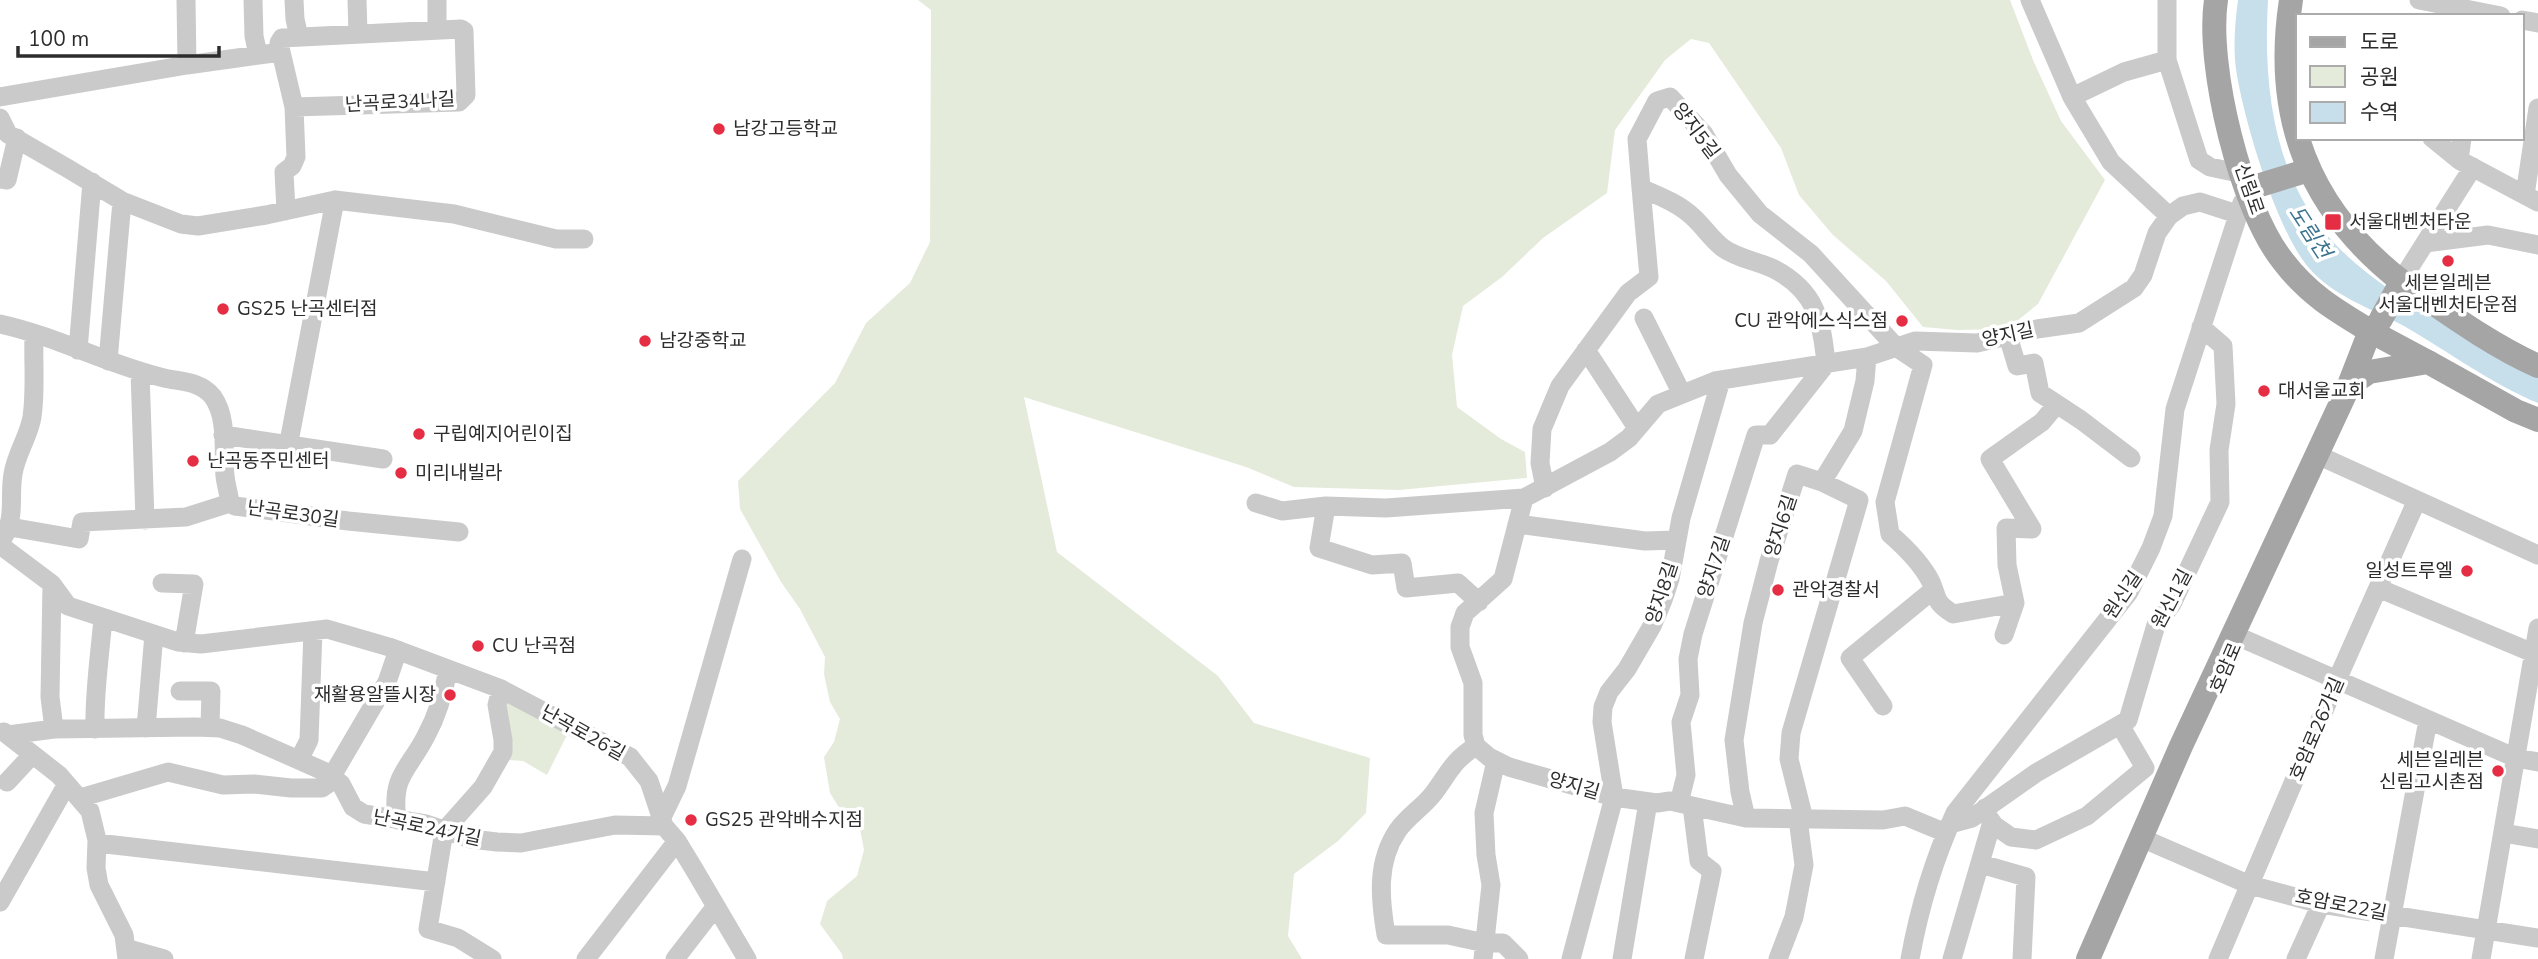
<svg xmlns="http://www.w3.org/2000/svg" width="2538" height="959" font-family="'Nunito Sans','Noto Sans KR',sans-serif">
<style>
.green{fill:#e4ebdb}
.water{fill:#c6dfeb}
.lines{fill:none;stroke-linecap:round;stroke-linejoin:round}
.minor{stroke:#cacaca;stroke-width:19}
.major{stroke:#a5a5a5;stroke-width:24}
.major-bridge{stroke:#a5a5a5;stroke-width:24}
.poi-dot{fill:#e52e44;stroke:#fff;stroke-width:2.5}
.labels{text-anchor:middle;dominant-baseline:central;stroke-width:7;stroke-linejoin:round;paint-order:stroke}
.street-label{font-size:19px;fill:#2d2d2d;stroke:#fff}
.poi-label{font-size:19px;fill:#2d2d2d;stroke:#fff;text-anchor:start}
.water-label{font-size:21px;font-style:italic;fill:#3b738f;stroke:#fff}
</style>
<rect width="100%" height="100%" fill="#fff"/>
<path class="green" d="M918,0H2010L2033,60L2061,121L2105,180L2038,304L2007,329L1957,330L1923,327L1886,281L1833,235L1799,195L1781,148L1709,43L1691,39L1665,60L1615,130L1607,193L1543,238L1502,277L1463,306L1452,355L1457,407L1501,439L1525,452L1527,478L1399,490L1294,487L1246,467L1024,397L1057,552L1218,676L1254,723L1370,758L1366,813L1338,841L1294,874L1288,936L1302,959H843L842,954L820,924L827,901L857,876L864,850L859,824L838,806L830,793L824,757L834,742L840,719L830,702L824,674L825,657L800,609L781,582L740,509L738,481L835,383L866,323L910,283L930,242L931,10Z
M508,698L565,729L567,735L547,775L523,761L507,760L505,714Z"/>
<path class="water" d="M2238,0H2268C2263,86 2273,180 2336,245C2387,298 2473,339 2538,375V403C2490,383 2449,352 2404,326C2371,308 2334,297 2309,268C2277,232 2243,118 2236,69C2233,46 2235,23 2238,0Z"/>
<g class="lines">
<path class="minor" d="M186,0L187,65
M253,0L254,36L258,55
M294,0L295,19L299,37
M357,0L358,34
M437,0V30
M2030,0L2072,97L2111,162L2169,216
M2167,0V60L2199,160L2210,167L2243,174
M2419,0L2501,16
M2522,20L2538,23
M281,52L294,107L296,157L292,166L284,172L286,211
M0,97L187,65L281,52L279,43L282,38L461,29L464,31L466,95L459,102L294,107
M2072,97L2124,72L2167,60
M0,118L8,134L67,168L122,201L181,224L198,226L266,215L335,200L454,214L556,239H584
M2432,138L2459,160L2538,202
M2459,160L2462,138
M0,179L7,180L17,138
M2525,195L2538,108
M2425,243L2488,235L2538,245
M2401,281L2473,167
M1644,318L1682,394
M0,324C56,336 108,365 164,378C181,382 201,381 213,397C228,418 223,452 225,476C226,485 229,494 230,503L235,506L348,521L459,532
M2008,336L2017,366L2034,363L2040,393L2081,420L2131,458
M78,350L92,182
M1586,350L1637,428
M108,361L122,201
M140,372L145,520
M223,435L383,459
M288,447L335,200
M2322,457L2538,555
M1545,488L1540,463L1542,429L1560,386L1628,293L1649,277L1641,188
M1256,503L1282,511L1326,506L1386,508L1524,498
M1326,506L1319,548L1372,565L1402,563L1406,588L1458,583L1479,602
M1517,524L1645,541L1677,540
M10,527L79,539L82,522L186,517L230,503
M3,538C16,517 9,497 13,474C16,454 29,436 32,417C36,391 33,361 34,335
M0,545L52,584L68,606L178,642L201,644L327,629L389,647L501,689L630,757L649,781L664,826L677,841L694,869L747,959
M162,583L194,584L184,643
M52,584L50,697L54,729
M2378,588L2538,655
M2004,635L2015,603L2007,565L2006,528L2032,529L1990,459L2042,422L2057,404
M2239,637L2516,758L2538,762
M180,691H211L210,727
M1883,706L1850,658L1933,590
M146,728L154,634
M95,729C94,692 100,655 103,618
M4,732L59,775L90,811L97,840L96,868L99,885L124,935L127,959
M8,735L54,729L195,727L220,728L242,735L328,773L341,784L353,807L364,814L426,824L471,839L497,842L521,843L615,825L664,826
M1476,746C1452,761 1449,773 1433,794C1423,807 1408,816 1398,830C1376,862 1380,899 1386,935H1448L1485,943H1503L1519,959
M299,760L309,740L313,631
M332,776L387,682L398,650
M7,782L32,755
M80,798L168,772L223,785L254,784L291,788H322L335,779
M1679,803L1686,775L1681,722L1690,695L1688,659L1693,634L1756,435H1770L1826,364C1822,321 1816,291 1774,269C1758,261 1738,259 1723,248C1712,240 1704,227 1693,217C1678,203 1659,196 1641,188L1637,139L1657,101L1670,97L1704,134L1728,175L1760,214L1811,254L1896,347L1923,365L1885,502L1890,534C1905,547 1922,564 1931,582C1939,601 1934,601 1953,614L2015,603
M1692,806L1699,861L1712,871L1694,959
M1985,808L1987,815L1994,825L2011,837L2036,840L2087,816L2145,768L2120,725
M662,817L677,786L742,559
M1746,818L1740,792L1734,740L1753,623L1769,561L1797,474L1822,482L1853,431L1865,381L1867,357
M1804,819L1789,759L1791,733L1859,500L1822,482
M397,820C391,775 408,771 426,736C438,714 444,693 448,669
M1950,824L1972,818L2036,773L2128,720L2156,625L2172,604L2220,502L2219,450L2226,404L2223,346L2201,327
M1946,833L1905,816L1883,820L1746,818L1670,801L1657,803L1614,797L1509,767L1489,757L1476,746L1473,735V683L1460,647V627L1465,613L1503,579L1524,498L1610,452L1629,438L1658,404L1715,381L1867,357L1915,341L1977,343L2037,329L2079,323L2134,288L2143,275L2157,233L2169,216L2183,206L2200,202L2237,214
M2503,833L2538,839
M97,843L436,882
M2153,843L2250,885L2321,904L2538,938
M1981,864L2026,877L2022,959
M0,902L67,784
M127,952L132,950L164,959
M492,959L458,938L428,929L444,831L483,787L503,752V740L497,705L501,689
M586,959L677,841
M675,959L716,906
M1483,959L1491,885L1486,855L1484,813L1496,761
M1571,959L1614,797L1602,722L1603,707L1609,692L1627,669L1652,626L1663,600L1670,579L1681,518L1721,380
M1622,959L1648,802
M1778,959L1794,917L1804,865L1798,819
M1910,959C1919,909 1934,859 1955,813L2129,592L2151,548L2163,516L2175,409L2242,203
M1952,959L1992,822
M2218,959L2337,680L2417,500
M2296,959L2321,904
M2384,959L2428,720
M2481,959L2538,628"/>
<path class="major" d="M2216,0C2206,66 2241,209 2283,261C2308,294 2335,310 2370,331
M2399,286L2401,281C2445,311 2489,344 2538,366
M2357,380L2369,372L2428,362L2516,411L2538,420
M2088,959L2181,746L2347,390L2370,331L2378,324"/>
<path class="major-bridge" d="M2291,0C2273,117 2308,208 2401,281
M2247,189L2309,170
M2381,319L2399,286
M2370,331L2428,362"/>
</g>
<g class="poi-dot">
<circle cx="719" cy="129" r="7"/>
<rect x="2324" y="213" width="18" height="18" rx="3.5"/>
<circle cx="2448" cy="261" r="7"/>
<circle cx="223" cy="309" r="7"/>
<circle cx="1902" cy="321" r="7"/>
<circle cx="645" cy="341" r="7"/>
<circle cx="2264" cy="391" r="7"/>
<circle cx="419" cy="434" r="7"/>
<circle cx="193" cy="461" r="7"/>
<circle cx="401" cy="473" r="7"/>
<circle cx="2467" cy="571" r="7"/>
<circle cx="1778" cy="590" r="7"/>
<circle cx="478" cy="646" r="7"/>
<circle cx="450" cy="695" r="7"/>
<circle cx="2498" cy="771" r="7"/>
<circle cx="691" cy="820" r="7"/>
</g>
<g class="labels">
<g class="street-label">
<text transform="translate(400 102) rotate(-3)">난곡로34나길</text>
<text transform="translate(1696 131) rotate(53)">양지5길</text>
<text transform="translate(2249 189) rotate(71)">신림로</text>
<text transform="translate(2008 335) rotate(-12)">양지길</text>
<text transform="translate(293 514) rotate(8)">난곡로30길</text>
<text transform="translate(1781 526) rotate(-72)">양지6길</text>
<text transform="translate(1714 567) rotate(-72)">양지7길</text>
<text transform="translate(1662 593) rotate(-72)">양지8길</text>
<text transform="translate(2123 595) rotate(-56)">원신길</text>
<text transform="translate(2172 599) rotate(-62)">원신1길</text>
<text transform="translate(2226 668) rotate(-67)">호암로</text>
<text transform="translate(2317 729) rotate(-67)">호암로26가길</text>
<text transform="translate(583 733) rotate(29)">난곡로26길</text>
<text transform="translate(1574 786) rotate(16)">양지길</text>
<text transform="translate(427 828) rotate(12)">난곡로24가길</text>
<text transform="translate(2341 905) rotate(11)">호암로22길</text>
</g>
<g class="poi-label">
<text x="733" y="129">남강고등학교</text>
<text x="2349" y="222">서울대벤처타운</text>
<text x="2448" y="283" text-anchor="middle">세븐일레븐<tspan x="2448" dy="22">서울대벤처타운점</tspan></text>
<text x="237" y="309">GS25 난곡센터점</text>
<text x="1888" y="321" text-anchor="end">CU 관악에스식스점</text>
<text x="659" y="341">남강중학교</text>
<text x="2278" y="391">대서울교회</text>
<text x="433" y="434">구립예지어린이집</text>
<text x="207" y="461">난곡동주민센터</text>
<text x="415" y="473">미리내빌라</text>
<text x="2453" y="571" text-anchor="end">일성트루엘</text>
<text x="1792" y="590">관악경찰서</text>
<text x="492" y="646">CU 난곡점</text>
<text x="436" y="695" text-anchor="end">재활용알뜰시장</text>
<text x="2484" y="760" text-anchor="end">세븐일레븐<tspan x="2484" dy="22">신림고시촌점</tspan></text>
<text x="705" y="820">GS25 관악배수지점</text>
</g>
<g class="water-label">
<text transform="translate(2310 232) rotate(57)">도림천</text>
</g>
</g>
<rect x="2296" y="14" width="228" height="126" fill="#ffffff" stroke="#ababab" stroke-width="2"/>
<rect x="2310" y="37" width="35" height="10" fill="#a5a5a5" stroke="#ababab" stroke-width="2"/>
<text x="2360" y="49" font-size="21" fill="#2d2d2d">도로</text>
<rect x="2310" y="66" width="35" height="21" fill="#e4ebdb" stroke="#ababab" stroke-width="2"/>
<text x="2360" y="84" font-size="21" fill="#2d2d2d">공원</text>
<rect x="2310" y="102" width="35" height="21" fill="#c6dfeb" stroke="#ababab" stroke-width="2"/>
<text x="2360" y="119" font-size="21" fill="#2d2d2d">수역</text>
<path d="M18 46v10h201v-10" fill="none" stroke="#2d2d2d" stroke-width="3.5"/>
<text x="28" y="46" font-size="21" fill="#2d2d2d" stroke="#ffffff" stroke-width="5" paint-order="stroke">100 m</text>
</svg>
